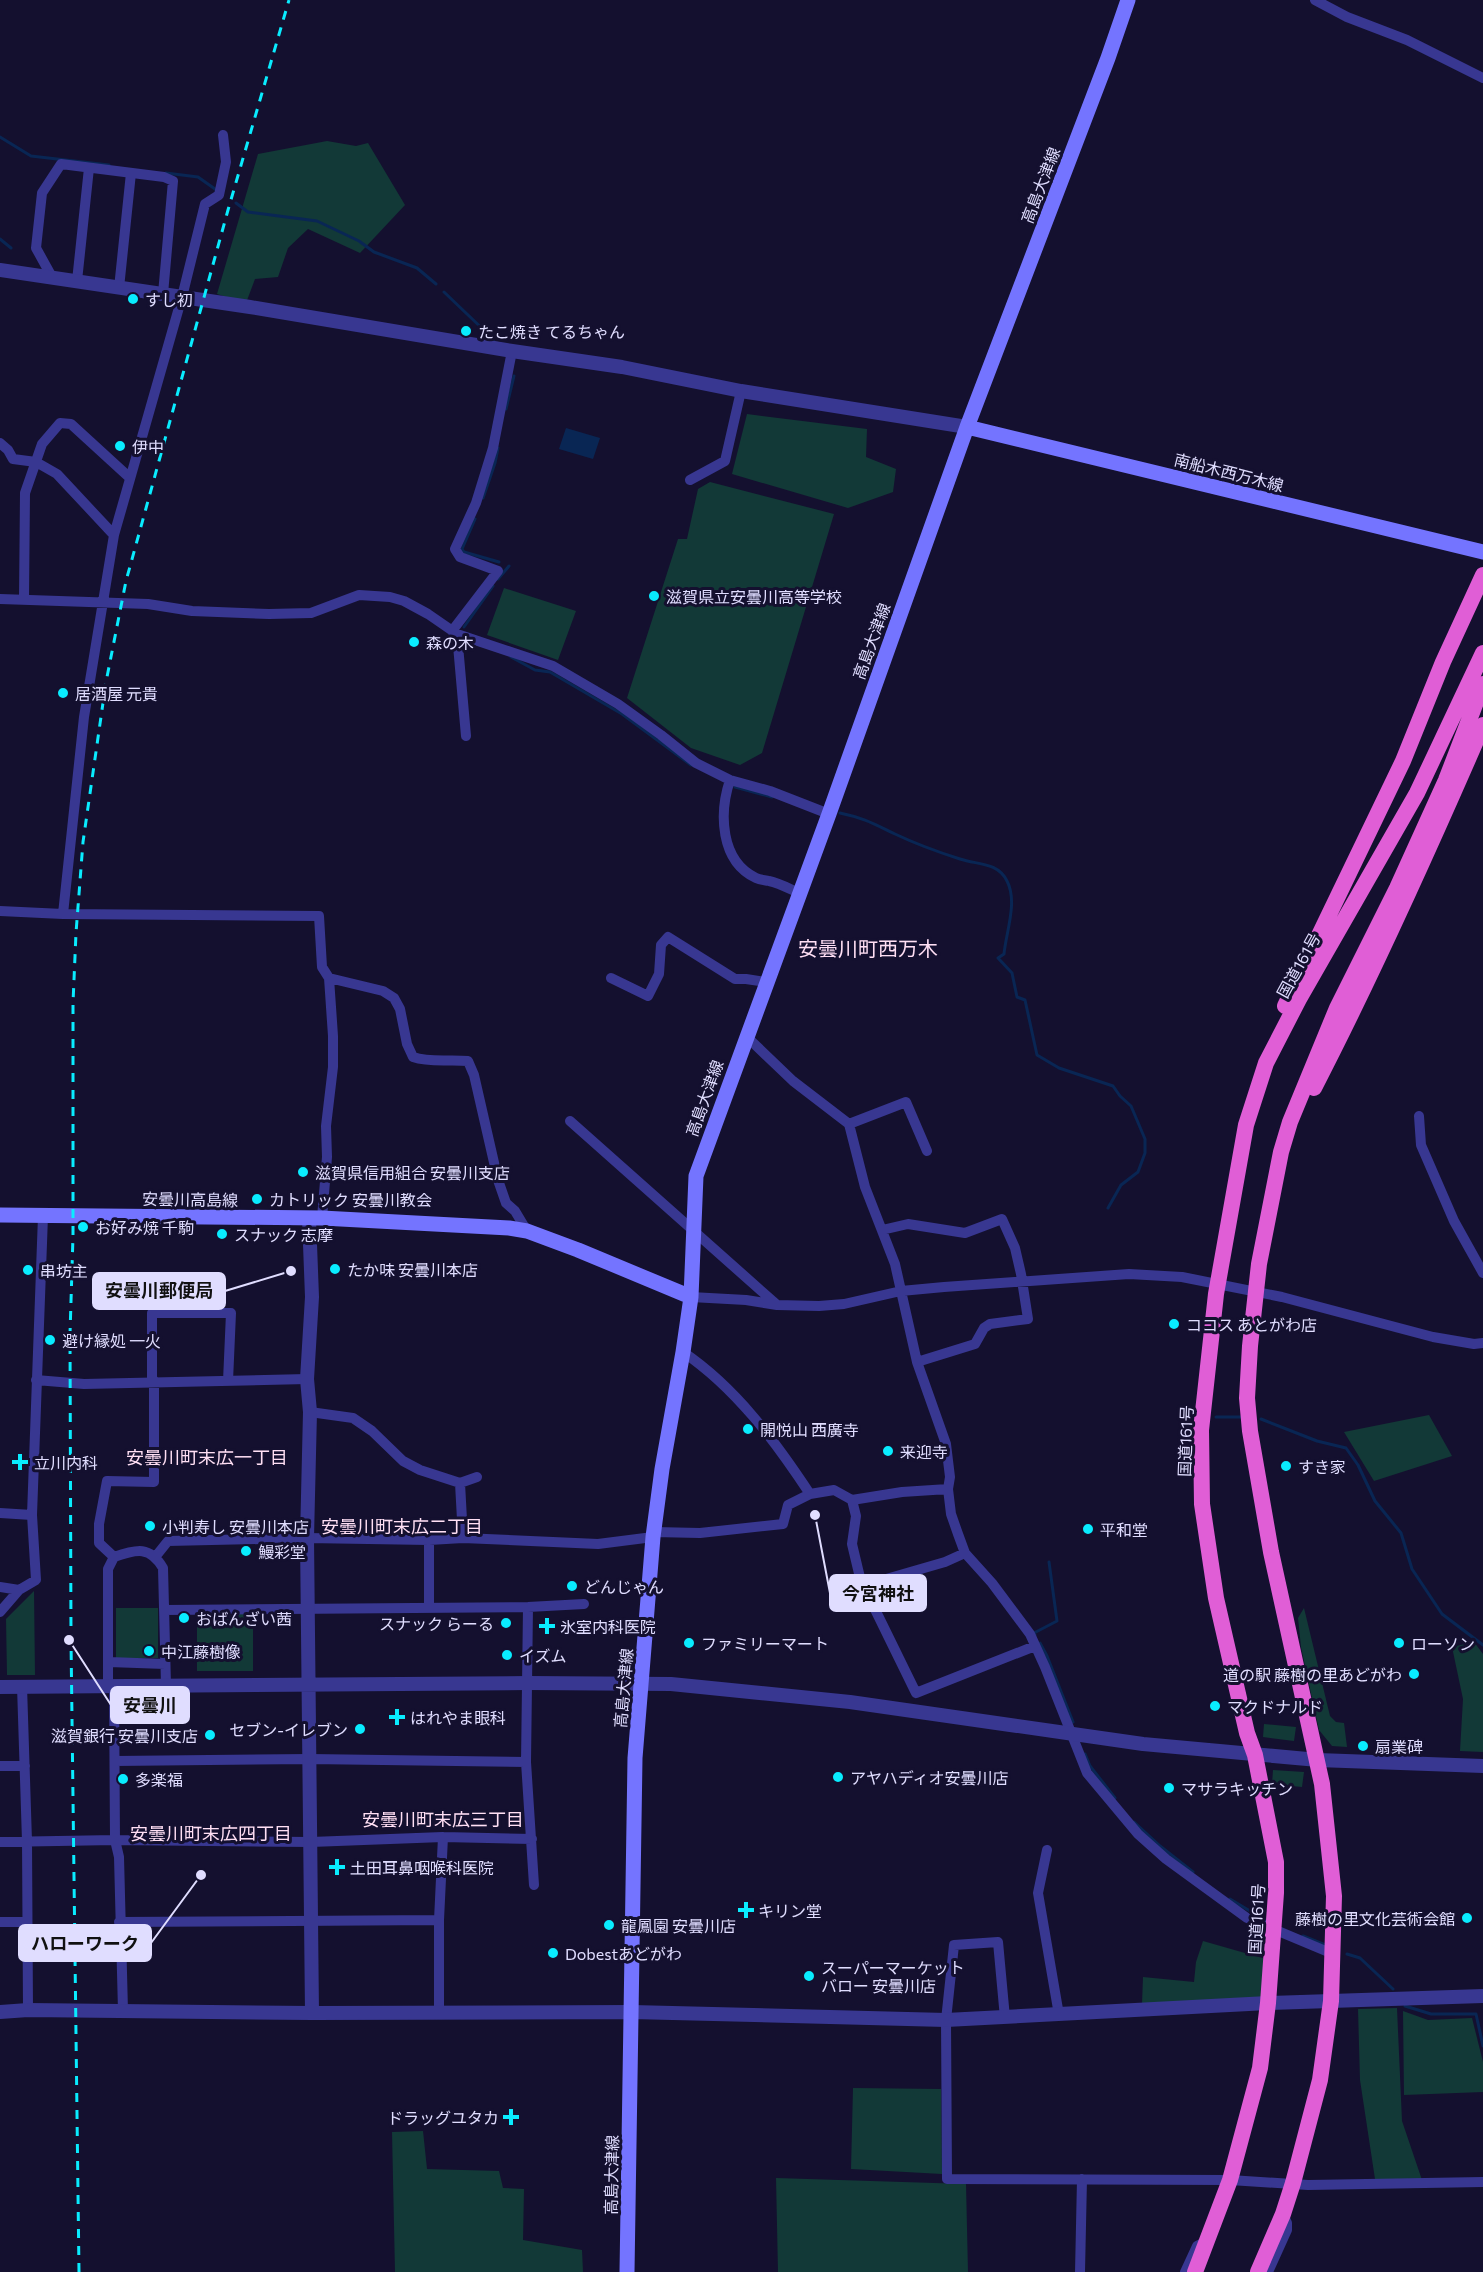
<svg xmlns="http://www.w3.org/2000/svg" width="1483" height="2272" font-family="Commissioner,'Noto Sans JP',sans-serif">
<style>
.green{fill:#123937}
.water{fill:#092654}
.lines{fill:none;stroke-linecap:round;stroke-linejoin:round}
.stream{stroke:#092654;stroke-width:3}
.minor{stroke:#383791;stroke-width:10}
.tertiary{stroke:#383791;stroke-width:14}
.secondary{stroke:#7474ff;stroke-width:15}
.trunk{stroke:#e05ed6;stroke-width:16}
.rail{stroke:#09ecff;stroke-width:3;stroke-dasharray:9 8;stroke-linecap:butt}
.poi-dot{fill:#09ecff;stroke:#14102f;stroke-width:2}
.labels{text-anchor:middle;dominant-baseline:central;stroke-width:6;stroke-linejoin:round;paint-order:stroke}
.street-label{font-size:16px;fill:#e0ddff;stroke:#14102f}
.poi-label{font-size:16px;fill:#e0ddff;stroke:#14102f;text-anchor:start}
.neighbourhood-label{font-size:18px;fill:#ffdff4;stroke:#14102f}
.quarter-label{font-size:20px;fill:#ffdff4;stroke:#14102f}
.leader{fill:none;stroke:#e0ddff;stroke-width:2}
.callout-dot{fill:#e0ddff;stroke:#14102f;stroke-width:2}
.callout{fill:#e0ddff;stroke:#e0ddff;stroke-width:2}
.callout-label{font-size:18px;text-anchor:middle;font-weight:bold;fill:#111}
</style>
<rect width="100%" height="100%" fill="#14102f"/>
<path class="green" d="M327,141L356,146L368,143L405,205L360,253L308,229L288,248L278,277L255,279L246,303L217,294L258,154Z
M747,414L867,429L866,457L896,469L893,492L848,508L732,474Z
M710,482L834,514L762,753L740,765L691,748L627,698L678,539H687L698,489Z
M504,588L576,611L558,660L487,635Z
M1429,1415L1452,1456L1374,1481L1344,1432Z
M34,1591L35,1675H7L6,1619Z
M116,1608H158V1658H116Z
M1304,1608L1330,1716L1336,1722L1344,1723L1347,1747L1332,1746L1319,1730L1301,1647L1298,1618Z
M197,1613H253V1671H197Z
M1474,1642L1483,1654V1752L1460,1751L1463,1699L1452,1647Z
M1264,1724L1296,1727L1294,1741L1263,1737Z
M1273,1770L1304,1772L1302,1787L1272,1784Z
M1203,1941L1266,1959L1262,1997L1142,2004L1143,1977L1194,1982L1196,1962Z
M1397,2008L1402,2121L1422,2180L1375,2179L1360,2080L1358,2009Z
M1403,2011L1428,2020L1472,2018L1483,2062V2092L1404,2095Z
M853,2088L941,2089L942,2174L851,2169Z
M423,2131L427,2169L499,2171L503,2188L524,2189L523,2240L582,2250L583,2272H395L392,2132Z
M776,2178L966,2184L968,2272H778Z"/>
<path class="water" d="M566,428L600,438L593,459L559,449Z"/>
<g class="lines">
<path class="stream" d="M0,137L31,156L109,165
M166,173L198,177L215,189
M236,203L248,212L317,221L359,241L374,252L417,268L436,284
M0,239L11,248
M444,292L490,336L494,342
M506,409L514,376
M483,498L495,463L498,448
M475,519L462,549L464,552L499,562
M498,579L509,566
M464,627L493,586
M511,657L535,670L550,672L622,714L691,765
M735,787L772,797
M840,813C864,818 874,824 895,834C916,844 938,852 960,859C978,865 998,862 1007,881C1018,902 1006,932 1004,954L998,958L1012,973L1017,997L1025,1000L1037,1055L1059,1068L1113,1086L1120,1096L1131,1106L1145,1139V1153L1138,1172L1121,1185L1108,1208
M1216,1417H1244
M1261,1419L1317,1441L1346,1448L1358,1465L1375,1501L1401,1533L1412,1569L1442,1614L1483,1645
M1035,1635L1034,1633L1057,1621L1049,1562
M1040,1643L1047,1656L1073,1722
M1085,1754L1090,1766L1115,1798
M1134,1822L1160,1846L1193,1872
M1230,1899L1265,1920
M1303,1936L1328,1946
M1347,1954L1360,1958L1393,1989
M1405,2006L1431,2014H1476L1483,2046"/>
<path class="minor" d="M1315,0L1347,17L1407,40L1483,78
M52,277L36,248L42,193L61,164L164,177L173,181L163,294
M77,281L89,168
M119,288L131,173
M0,443L8,450L13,459L36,462L57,474L114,535
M690,480L725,461L741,391
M0,599L148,604L192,611L269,614L311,613L359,595L390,597L404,601L428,614L457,634L553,666L618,704L661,735L696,763L730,780L770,791L829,814
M24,599L25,493L42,444L60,423L71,424L130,478
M452,631L498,571L460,557L455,549L476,503L493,448L512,351
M457,634L466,736
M730,780C719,813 720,861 756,878C760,880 765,880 769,881C779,883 790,889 799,893
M0,911L63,914L319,916L322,967L329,978L333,1036V1067L326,1126L327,1157L322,1218
M63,914L84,717L114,535L182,297L205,204L219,195L226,162L223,135
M329,978L383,991L394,998L400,1009L407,1044L413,1057C431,1063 449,1059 468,1061L474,1075L498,1180L506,1203L515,1211L527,1231
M611,978L648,996L659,974L661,945L668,937L735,979H746L766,982
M746,1036L793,1081L849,1124L865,1187L895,1264L917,1362L946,1444L950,1477L948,1489L951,1514L958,1534L965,1553L992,1583L1030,1634L1045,1667L1087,1773L1138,1834L1166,1859L1247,1918L1333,1954
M1419,1116L1421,1145L1454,1221L1483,1273
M570,1121L776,1304
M849,1124L906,1102L927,1151
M882,1230L908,1224L965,1233L1002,1219L1015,1248L1021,1274L1028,1319L990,1324L984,1328L975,1344L917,1362
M691,1297L746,1300L777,1305L819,1306L844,1304L901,1291L944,1287L1129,1274L1182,1277L1282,1297L1433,1337L1474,1344L1483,1343
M683,1352C736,1388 775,1441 810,1494L834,1490L852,1500L902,1492L948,1489
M36,1380L84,1384L307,1379
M310,1412L353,1418L372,1431L403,1461L420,1470L460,1483L463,1538
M460,1483L477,1477
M852,1500L856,1516L852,1544L862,1586
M0,1513L32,1515
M654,1532L700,1533L783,1524L788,1505L810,1494
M429,1540V1607
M965,1553L945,1562L862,1586L867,1593L916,1693L1035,1646
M156,1556L168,1541L307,1538L429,1540L463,1538L598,1544L653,1537
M114,1557L99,1543V1524L107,1481L154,1482V1383L152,1377V1313H231L228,1381
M0,1587L19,1590L36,1580L32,1515L43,1216
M528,1607L526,1762L534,1885
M164,1610L528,1607L584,1604
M0,1612L19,1590
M109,1662L165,1664
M22,1686L27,1841L28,2010
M108,1686V1569L114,1557C137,1549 150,1546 163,1568L166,1685
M114,1686L115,1840L119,1857L123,2011
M115,1761L310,1759L526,1762
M0,1766H25
M0,1842L115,1840L311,1842L443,1837L532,1839
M1047,1850L1038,1893L1059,2015
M0,1922H27
M119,1922L439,1920
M439,2013V1920L443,1837
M1005,2018L998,1942L954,1945L946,2020L947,2179L1230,2180L1308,2185L1483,2182
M1080,2272L1082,2179
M1185,2272L1197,2246L1203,2243
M1268,2272L1287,2230V2223L1283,2214"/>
<path class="tertiary" d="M0,270L250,307L512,351L622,367L741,391L967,427
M309,1218L312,1297L307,1379L310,1412L307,1538L312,2013
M0,1687L528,1683L671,1684L850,1702L1143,1744L1318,1760L1483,1766
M0,2012L28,2010L312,2013L632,2012L946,2020L1268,2003L1483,1996"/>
<path class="secondary" d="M967,427L1483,552
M0,1215L322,1218L509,1228L527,1231L578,1250L691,1297
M627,2272L635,1758L653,1537L662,1469L683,1352L691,1297L696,1176L829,814L967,427L1108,58L1128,0"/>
<path class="trunk" d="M1285,1006L1403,761L1443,662L1483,575
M1314,1088C1375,970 1430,847 1483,725
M1195,2272L1230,2180L1260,2068L1268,2003L1276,1893V1862L1255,1755L1247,1733L1216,1598L1202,1504L1201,1430L1216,1294L1246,1125L1266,1063L1299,999L1417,793L1483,653
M1258,2272L1283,2214L1293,2183L1320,2080L1331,2001L1334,1896L1322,1784L1271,1552L1250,1431L1247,1398L1250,1346L1259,1264L1281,1152L1290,1122L1337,1008L1397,888L1446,780L1483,684"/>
<path class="rail" d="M79,2272L71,1640L70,1334L73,1236V1003L76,933L83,842L106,682L126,581L228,210L289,0"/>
</g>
<g class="poi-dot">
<circle cx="133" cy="299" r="6"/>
<circle cx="466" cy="331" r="6"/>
<circle cx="120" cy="446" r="6"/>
<circle cx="654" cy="596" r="6"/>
<circle cx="414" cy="642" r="6"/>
<circle cx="63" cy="693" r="6"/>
<circle cx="303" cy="1172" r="6"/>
<circle cx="257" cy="1199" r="6"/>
<circle cx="83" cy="1227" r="6"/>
<circle cx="222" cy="1234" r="6"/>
<circle cx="335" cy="1269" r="6"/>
<circle cx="28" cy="1270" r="6"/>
<circle cx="1174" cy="1324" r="6"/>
<circle cx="50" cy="1340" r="6"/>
<circle cx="748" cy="1429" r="6"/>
<circle cx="888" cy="1451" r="6"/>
<path d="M17 1453h6v6h6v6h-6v6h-6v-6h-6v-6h6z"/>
<circle cx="1286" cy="1466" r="6"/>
<circle cx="150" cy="1526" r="6"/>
<circle cx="1088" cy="1529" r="6"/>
<circle cx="246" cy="1551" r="6"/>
<circle cx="572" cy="1586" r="6"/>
<circle cx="184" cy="1618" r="6"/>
<circle cx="506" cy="1623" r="6"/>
<path d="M544 1617h6v6h6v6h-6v6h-6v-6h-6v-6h6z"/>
<circle cx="689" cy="1643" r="6"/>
<circle cx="1399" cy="1643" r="6"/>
<circle cx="149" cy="1651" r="6"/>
<circle cx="507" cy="1655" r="6"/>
<circle cx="1414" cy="1674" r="6"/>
<circle cx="1215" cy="1706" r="6"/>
<path d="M394 1708h6v6h6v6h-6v6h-6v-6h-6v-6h6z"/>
<circle cx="360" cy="1729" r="6"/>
<circle cx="210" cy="1735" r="6"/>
<circle cx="1363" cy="1746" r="6"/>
<circle cx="838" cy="1777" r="6"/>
<circle cx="123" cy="1779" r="6"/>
<circle cx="1169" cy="1788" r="6"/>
<path d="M334 1858h6v6h6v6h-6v6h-6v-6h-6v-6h6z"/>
<path d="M743 1901h6v6h6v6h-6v6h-6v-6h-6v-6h6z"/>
<circle cx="1467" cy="1918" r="6"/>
<circle cx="609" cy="1925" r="6"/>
<circle cx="553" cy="1953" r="6"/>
<circle cx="809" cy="1976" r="6"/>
<path d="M508 2108h6v6h6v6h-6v6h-6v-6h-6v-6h6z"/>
</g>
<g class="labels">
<g class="street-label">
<text transform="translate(1040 185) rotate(-69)">高島大津線</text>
<text transform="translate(1229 472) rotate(14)">南船木西万木線</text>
<text transform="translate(871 641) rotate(-70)">高島大津線</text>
<text transform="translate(1298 965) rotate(-61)">国道161号</text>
<text transform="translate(704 1098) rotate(-70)">高島大津線</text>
<text transform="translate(190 1199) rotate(1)">安曇川高島線</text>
<text transform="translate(1185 1441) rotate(-88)">国道161号</text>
<text transform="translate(623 1688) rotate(-85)">高島大津線</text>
<text transform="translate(1256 1919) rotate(-87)">国道161号</text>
<text transform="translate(611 2175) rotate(-89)">高島大津線</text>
</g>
<g class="poi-label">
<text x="145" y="299">すし初</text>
<text x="478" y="331">たこ焼き てるちゃん</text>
<text x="132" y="446">伊中</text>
<text x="666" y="596">滋賀県立安曇川高等学校</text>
<text x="426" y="642">森の木</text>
<text x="75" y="693">居酒屋 元貴</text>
<text x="315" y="1172">滋賀県信用組合 安曇川支店</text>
<text x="269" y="1199">カトリック 安曇川教会</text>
<text x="95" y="1227">お好み焼 千駒</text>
<text x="234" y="1234">スナック 志摩</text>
<text x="347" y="1269">たか味 安曇川本店</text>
<text x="40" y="1270">串坊主</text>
<text x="1186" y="1324">ココス あとがわ店</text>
<text x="62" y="1340">避け縁処 一火</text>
<text x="760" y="1429">開悦山 西廣寺</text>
<text x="900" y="1451">来迎寺</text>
<text x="34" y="1462">立川内科</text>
<text x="1298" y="1466">すき家</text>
<text x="162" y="1526">小判寿し 安曇川本店</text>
<text x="1100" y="1529">平和堂</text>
<text x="258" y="1551">鰻彩堂</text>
<text x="584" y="1586">どんじゃん</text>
<text x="196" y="1618">おばんざい茜</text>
<text x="494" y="1623" text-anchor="end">スナック らーる</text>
<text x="560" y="1626">氷室内科医院</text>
<text x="701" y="1643">ファミリーマート</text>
<text x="1411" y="1643">ローソン</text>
<text x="161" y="1651">中江藤樹像</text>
<text x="519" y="1655">イズム</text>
<text x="1402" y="1674" text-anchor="end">道の駅 藤樹の里あどがわ</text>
<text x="1227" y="1706">マクドナルド</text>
<text x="410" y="1717">はれやま眼科</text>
<text x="348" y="1729" text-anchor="end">セブン-イレブン</text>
<text x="198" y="1735" text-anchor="end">滋賀銀行 安曇川支店</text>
<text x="1375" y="1746">扇業碑</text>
<text x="850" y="1777">アヤハディオ安曇川店</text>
<text x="135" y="1779">多楽福</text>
<text x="1181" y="1788">マサラキッチン</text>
<text x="350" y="1867">土田耳鼻咽喉科医院</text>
<text x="758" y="1910">キリン堂</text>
<text x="1455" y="1918" text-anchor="end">藤樹の里文化芸術会館</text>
<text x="621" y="1925">龍鳳園 安曇川店</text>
<text x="565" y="1953">Dobestあどがわ</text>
<text x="821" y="1967">スーパーマーケット<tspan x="821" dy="18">バロー 安曇川店</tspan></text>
<text x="499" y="2117" text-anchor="end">ドラッグユタカ</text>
</g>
<g class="neighbourhood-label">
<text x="207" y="1457">安曇川町末広一丁目</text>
<text x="402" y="1526">安曇川町末広二丁目</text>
<text x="443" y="1819">安曇川町末広三丁目</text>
<text x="211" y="1833">安曇川町末広四丁目</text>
</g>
<g class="quarter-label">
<text x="868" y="948">安曇川町西万木</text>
</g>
</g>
<path class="leader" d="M291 1271L225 1291M815 1515L830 1593M69 1640L111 1705M201 1875L151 1943"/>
<g class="callout-dot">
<circle cx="291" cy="1271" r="6"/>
<circle cx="815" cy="1515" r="6"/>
<circle cx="69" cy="1640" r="6"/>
<circle cx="201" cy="1875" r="6"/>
</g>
<g class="callout">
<rect x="93" y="1273" width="132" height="36" rx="6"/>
<rect x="830" y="1575" width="96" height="36" rx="6"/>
<rect x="111" y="1687" width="78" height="36" rx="6"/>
<rect x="19" y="1925" width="132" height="36" rx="6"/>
</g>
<g class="callout-label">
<text x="159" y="1297">安曇川郵便局</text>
<text x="878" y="1600">今宮神社</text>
<text x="150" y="1712">安曇川</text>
<text x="85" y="1950">ハローワーク</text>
</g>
</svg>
